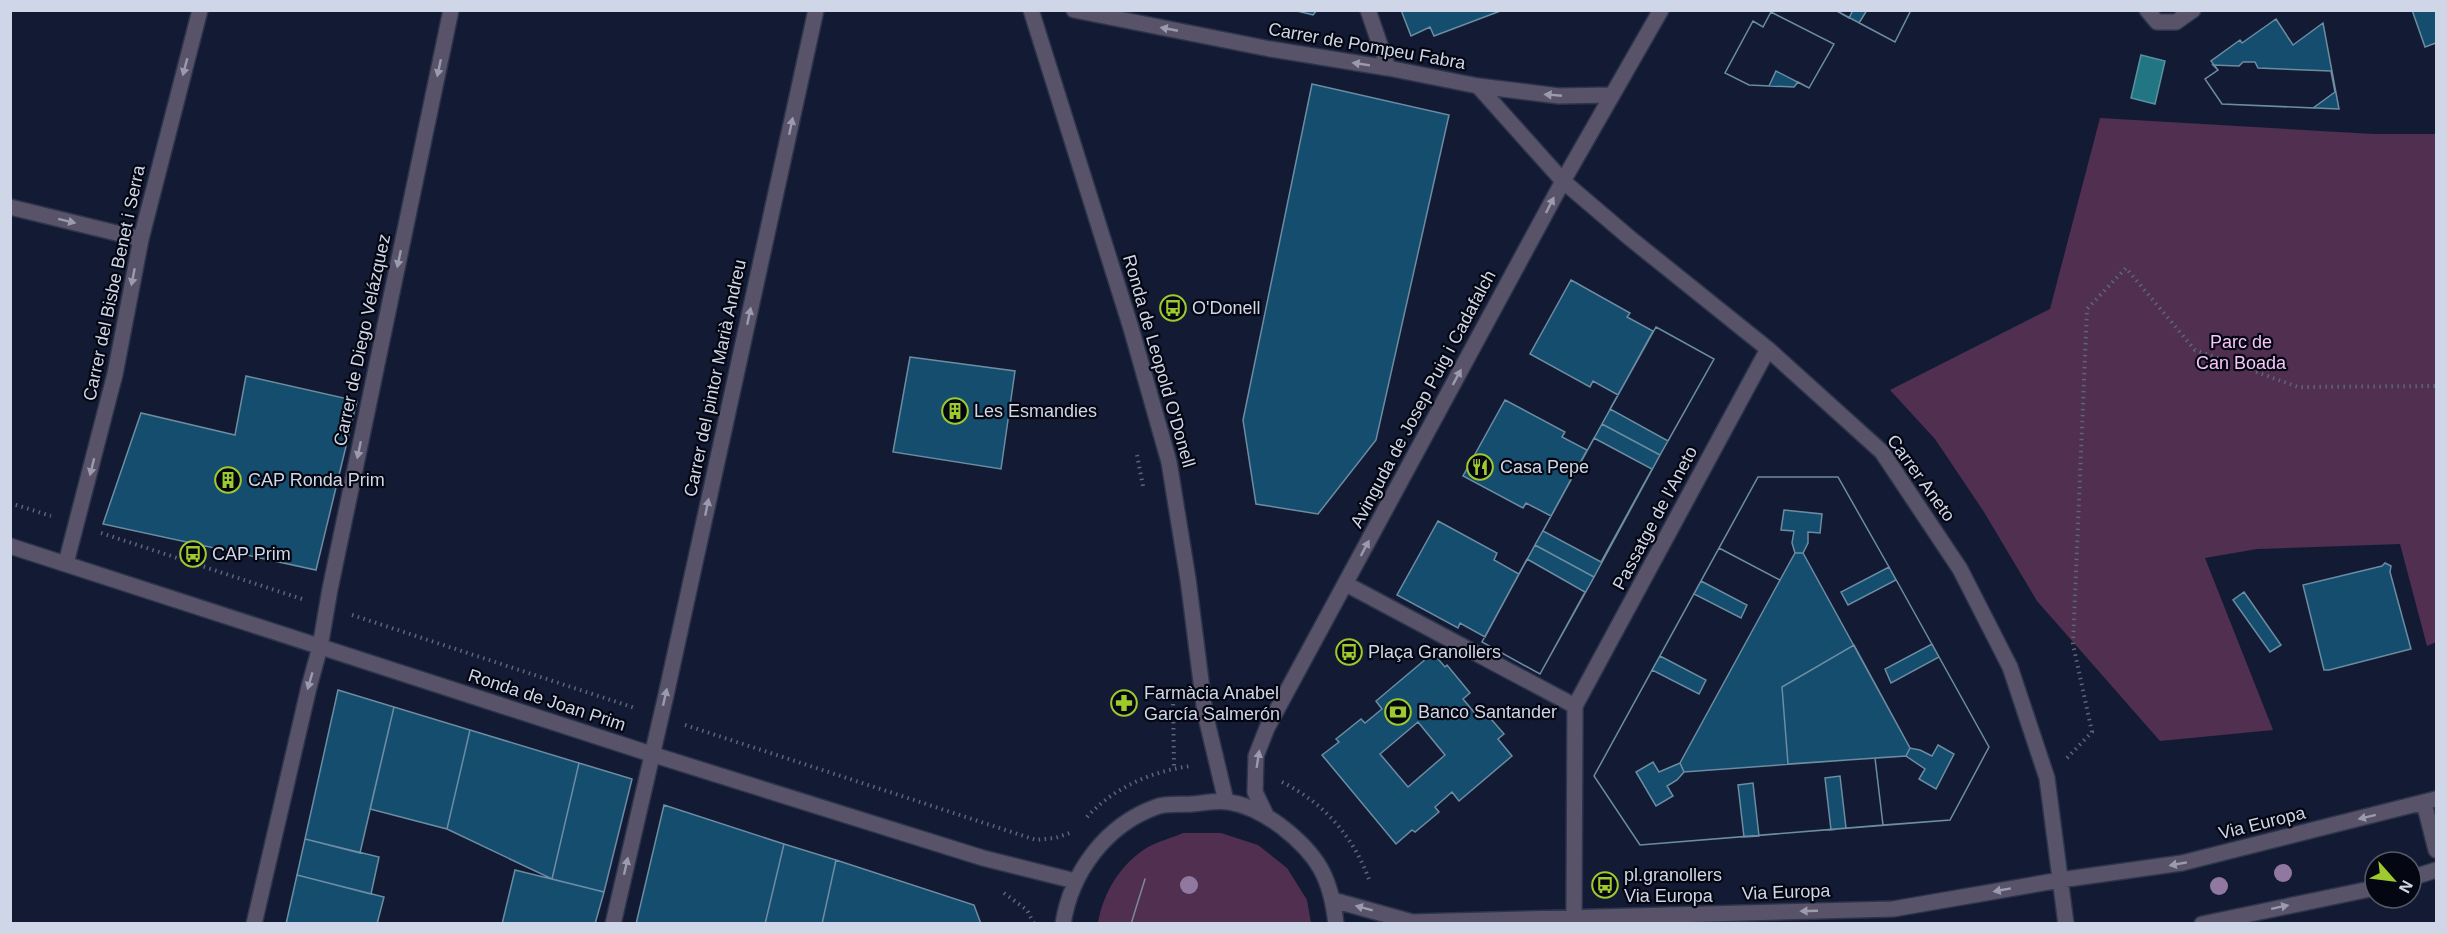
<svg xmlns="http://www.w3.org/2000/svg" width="2447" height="934" font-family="Arial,sans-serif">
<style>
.green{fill:#502f51}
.water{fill:#227582;stroke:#5692a0;stroke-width:1.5}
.building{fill:#154d6e;stroke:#6c8ca2;stroke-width:1.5;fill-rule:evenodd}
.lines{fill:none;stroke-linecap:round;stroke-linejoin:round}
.minor-casing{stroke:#2d354d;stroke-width:18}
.path{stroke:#5d657b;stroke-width:4;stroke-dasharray:1.5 4.5;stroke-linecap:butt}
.minor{stroke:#595369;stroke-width:15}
.tram{stroke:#7f879b;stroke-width:1.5}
.tree{fill:#9178a0}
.oneway{fill:#9a9bae}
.labels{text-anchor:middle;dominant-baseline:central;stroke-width:4.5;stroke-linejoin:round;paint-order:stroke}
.street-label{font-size:18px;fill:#cfd6e7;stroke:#040711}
.poi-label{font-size:18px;fill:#cfd6e7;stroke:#040711;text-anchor:start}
.park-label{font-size:18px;fill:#f8c5f8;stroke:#040711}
</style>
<rect width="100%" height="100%" fill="#131b34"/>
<path class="green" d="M2100,118L2373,134H2436V642L2427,646L2400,544L2257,549L2205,558L2273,730L2160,741L2037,601L1984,512L1935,439L1890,390L2050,309Z
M1183,833H1221L1258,845L1287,868L1307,900L1311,923H1098C1103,893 1121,863 1148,847C1159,841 1172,838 1183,833Z"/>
<path class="water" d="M2141,55L2165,61L2155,104L2131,98Z"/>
<path class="building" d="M1293,10H1317L1313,15Z
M1401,10H1503L1434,36L1430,27L1411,36Z
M1835,10H1853L1849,18Z
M1835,10H1911L1895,42Z
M1867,10H1911L1895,42L1859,23Z
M2412,10H2436V43L2425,47Z
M1771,12L1834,44L1809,88L1776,71L1769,86L1749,85L1725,73L1753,21L1763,27Z
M1771,12L1834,44L1809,88L1798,82L1794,87L1749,85L1725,73L1753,21L1763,27Z
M2276,19L2293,45L2323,23L2339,109L2222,104L2205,79L2218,70L2211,61L2240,40L2242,43Z
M2243,62H2255L2258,68L2331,71L2335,92L2313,108L2222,104L2205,79L2218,70L2213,65L2239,66Z
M1312,84L1449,115L1376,440L1318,514L1256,504L1243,420Z
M1571,280L1630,313L1627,317L1653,331L1618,395L1593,381L1590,387L1530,354Z
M1656,327L1714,359L1668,441L1610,409Z
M1656,327L1714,359L1660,455L1602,424Z
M910,357L1015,371L1001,469L893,452Z
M246,376L357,401L316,570L103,524L141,413L235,435Z
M1505,400L1565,432L1562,437L1587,450L1551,516L1526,503L1523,508L1463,476Z
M1602,424L1660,455L1594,577L1535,545Z
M1594,438L1652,469L1601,562L1543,531Z
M1758,477H1838L1889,567L1989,747L1950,820L1640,845L1594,776ZM1854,645L1910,748L1906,756L1788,764L1782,687Z
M1758,477H1838L1889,567L1989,747L1950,820L1883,825L1875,758L1906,756L1910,748L1803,553H1795L1780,580L1719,548Z
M1784,510L1822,514L1820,533L1808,532V543L1803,553H1795L1792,543L1794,531L1781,530Z
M1438,521L1497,553L1494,560L1519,574L1485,637L1460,623L1458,628L1397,595Z
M1535,545L1594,577L1540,674L1482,642Z
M1719,548L1780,580L1680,763L1684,772L1875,758L1883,825L1640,845L1594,776Z
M1527,559L1585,592L1540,674L1482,642Z
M2385,563L2391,566L2390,572L2411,649L2329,670H2324L2303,585L2382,566Z
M1889,567L1896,580L1848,605L1841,592Z
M1701,581L1747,605L1741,618L1694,594Z
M2244,592L2281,645L2270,652L2233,600Z
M1932,644L1939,657L1891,683L1885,669Z
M1854,645L1910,748L1906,756L1788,764L1782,687Z
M1433,653L1445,667L1447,665L1470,693L1463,699L1479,718L1485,712L1504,734L1498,739L1512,756L1459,801L1452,792L1435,807L1439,812L1415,832L1412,830L1396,844L1322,755L1339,742L1336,739L1361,719L1365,723L1382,709L1376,701Z
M1660,656L1706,680L1699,694L1652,670Z
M338,690L394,707L360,853L305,839Z
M394,707L470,730L447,829L370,809Z
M1418,722L1445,755L1408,787L1380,754Z
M470,730L579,763L552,879L447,829Z
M1938,745L1954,754L1936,789L1919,779L1925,769L1906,756L1910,748L1920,750L1932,756Z
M1653,762L1659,772L1680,763L1684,772L1677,780L1667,786L1673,796L1656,806L1636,772Z
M579,763L632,779L604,892L552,879Z
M1840,776L1846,828L1831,830L1825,778Z
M1753,783L1759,836L1744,837L1738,785Z
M664,805L784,844L765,924H636Z
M305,839L379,857L371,894L297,875Z
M784,844L836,860L822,924H765Z
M836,860L974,905L981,924H822Z
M515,870L604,892L595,924H502Z
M297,875L384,897L377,924H286Z"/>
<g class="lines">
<g class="minor-casing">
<path id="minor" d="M1031,10L1131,328L1169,462L1188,579L1205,713L1226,801
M1074,10L1270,49L1388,68L1478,86L1559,96L1612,95
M1368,10L1388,68
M2147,10L2157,22H2176L2193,10
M1478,86L1563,181L1631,239L1768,349L1882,452L1960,569L2010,667L2047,778L2066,924
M10,207L141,239
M10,546L651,754L983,858L1075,881
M66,563L115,374L141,239L200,10
M1346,584L1575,706
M2424,803L2436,850
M1266,815L1255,792L1256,756L1267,728L1563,181L1661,10
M2411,878L2436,870
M1333,900L1412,922L1893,909L2060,880L2182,863L2436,799
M1574,918L1575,706L1768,349
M254,924L309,687L320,647L330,589L451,10
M613,924L666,695L816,10
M1063,924C1071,872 1106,825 1156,807C1166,803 1181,805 1192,804C1204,803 1217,800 1229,802C1249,805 1266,815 1282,827C1318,855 1331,878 1336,924
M2202,924L2375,888"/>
</g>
<path class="path" d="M1137,455L1143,486
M10,503L51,516
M101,533L302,599
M352,615L635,708
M1173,698L1174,768
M685,725L1036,840L1055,838L1073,832
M2067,758L2092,732L2073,644L2087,309L2126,268L2195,350L2298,387L2436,386
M1282,782C1324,803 1354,837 1370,882
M1087,817C1113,788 1152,771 1191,766
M1004,893L1027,910L1034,924"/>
<use href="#minor" class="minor"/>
<path class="tram" d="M1131,924L1145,879"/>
</g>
<g class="tree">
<circle cx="2283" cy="873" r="9"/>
<circle cx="1189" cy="885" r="9"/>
<circle cx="2219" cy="886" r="9"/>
</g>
<defs><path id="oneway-solid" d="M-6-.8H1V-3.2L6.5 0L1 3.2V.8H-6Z" transform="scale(1.5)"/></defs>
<g class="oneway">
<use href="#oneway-solid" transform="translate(1169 29) rotate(-169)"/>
<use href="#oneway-solid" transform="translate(1361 64) rotate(-171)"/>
<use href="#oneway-solid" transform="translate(185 67) rotate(105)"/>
<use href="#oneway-solid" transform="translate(439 68) rotate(102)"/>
<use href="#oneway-solid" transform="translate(1553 95) rotate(-175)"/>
<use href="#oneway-solid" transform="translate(791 126) rotate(-78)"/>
<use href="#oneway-solid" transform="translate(1550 205) rotate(-63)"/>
<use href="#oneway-solid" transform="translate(67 221) rotate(14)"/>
<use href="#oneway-solid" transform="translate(399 259) rotate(102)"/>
<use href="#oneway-solid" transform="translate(133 277) rotate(101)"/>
<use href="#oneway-solid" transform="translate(749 316) rotate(-78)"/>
<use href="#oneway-solid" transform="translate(1457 377) rotate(-62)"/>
<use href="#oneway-solid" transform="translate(359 450) rotate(102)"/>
<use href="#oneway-solid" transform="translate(92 467) rotate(104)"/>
<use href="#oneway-solid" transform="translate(707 507) rotate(-78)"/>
<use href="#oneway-solid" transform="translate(1365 548) rotate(-62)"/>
<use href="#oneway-solid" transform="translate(310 681) rotate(106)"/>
<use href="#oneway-solid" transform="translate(665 697) rotate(-77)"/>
<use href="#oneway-solid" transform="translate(1258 759) rotate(-81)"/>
<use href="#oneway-solid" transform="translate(2367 817) rotate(166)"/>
<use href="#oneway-solid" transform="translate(2178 864) rotate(170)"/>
<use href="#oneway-solid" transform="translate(626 866) rotate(-77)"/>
<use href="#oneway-solid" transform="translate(2002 890) rotate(170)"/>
<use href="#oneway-solid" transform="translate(2280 907) rotate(-12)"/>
<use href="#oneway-solid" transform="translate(1364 908) rotate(-165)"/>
<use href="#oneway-solid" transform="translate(1809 911) rotate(178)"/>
</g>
<defs>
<g id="bus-ring" transform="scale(1.35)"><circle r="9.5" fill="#040711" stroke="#9fca2d" stroke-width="1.5"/><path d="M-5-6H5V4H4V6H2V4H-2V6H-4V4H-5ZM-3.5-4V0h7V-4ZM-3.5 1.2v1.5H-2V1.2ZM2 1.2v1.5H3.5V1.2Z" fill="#9fca2d"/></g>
<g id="building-ring" transform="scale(1.35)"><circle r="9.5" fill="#040711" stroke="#9fca2d" stroke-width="1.5"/><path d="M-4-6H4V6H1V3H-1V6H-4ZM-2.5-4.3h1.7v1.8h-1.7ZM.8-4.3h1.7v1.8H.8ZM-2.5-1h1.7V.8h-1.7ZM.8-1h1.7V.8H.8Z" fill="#9fca2d"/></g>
<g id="restaurant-ring" transform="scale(1.35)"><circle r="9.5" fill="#040711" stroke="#9fca2d" stroke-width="1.5"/><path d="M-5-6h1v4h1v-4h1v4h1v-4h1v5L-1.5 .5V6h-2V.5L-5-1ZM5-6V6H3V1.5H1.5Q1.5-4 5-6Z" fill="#9fca2d"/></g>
<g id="pharmacy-ring" transform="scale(1.35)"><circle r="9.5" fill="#040711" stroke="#9fca2d" stroke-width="1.5"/><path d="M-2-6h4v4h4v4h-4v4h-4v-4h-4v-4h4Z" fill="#9fca2d"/></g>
<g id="bank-ring" transform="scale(1.35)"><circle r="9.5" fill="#040711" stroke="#9fca2d" stroke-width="1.5"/><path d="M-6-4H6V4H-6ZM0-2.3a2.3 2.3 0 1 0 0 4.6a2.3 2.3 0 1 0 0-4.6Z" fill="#9fca2d"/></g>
</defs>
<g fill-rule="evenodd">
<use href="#bus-ring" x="1173" y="308"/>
<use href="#building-ring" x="955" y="411"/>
<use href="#restaurant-ring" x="1480" y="467"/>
<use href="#building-ring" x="228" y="480"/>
<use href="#bus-ring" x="193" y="554"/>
<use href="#bus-ring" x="1349" y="652"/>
<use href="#pharmacy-ring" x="1124" y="703"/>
<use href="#bank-ring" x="1398" y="712"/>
<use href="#bus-ring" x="1605" y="885"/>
</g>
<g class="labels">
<g class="street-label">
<text transform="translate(1367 46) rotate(10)">Carrer de Pompeu Fabra</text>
<text transform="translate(114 283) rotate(-78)">Carrer del Bisbe Benet i Serra</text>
<text transform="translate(362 340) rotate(-78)">Carrer de Diego Velázquez</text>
<text transform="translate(1159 361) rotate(74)">Ronda de Leopold O'Donell</text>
<text transform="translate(715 378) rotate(-78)">Carrer del pintor Marià Andreu</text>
<text transform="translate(1423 399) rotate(-62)">Avinguda de Josep Puig i Cadafalch</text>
<text transform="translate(1921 478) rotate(54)">Carrer Aneto</text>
<text transform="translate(1655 518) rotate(-62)">Passatge de l'Aneto</text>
<text transform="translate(547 700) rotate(18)">Ronda de Joan Prim</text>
<text transform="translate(2262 823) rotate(-14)">Via Europa</text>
<text transform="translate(1786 892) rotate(-2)">Via Europa</text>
</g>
<g class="poi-label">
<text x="1192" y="308">O'Donell</text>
<text x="974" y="411">Les Esmandies</text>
<text x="1500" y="467">Casa Pepe</text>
<text x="248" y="480">CAP Ronda Prim</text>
<text x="212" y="554">CAP Prim</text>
<text x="1368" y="652">Plaça Granollers</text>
<text x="1144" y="693">Farmàcia Anabel<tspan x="1144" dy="21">García Salmerón</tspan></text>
<text x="1418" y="712">Banco Santander</text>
<text x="1624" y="875">pl.granollers<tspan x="1624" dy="21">Via Europa</tspan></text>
</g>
<g class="park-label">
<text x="2241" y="342">Parc de<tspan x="2241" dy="21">Can Boada</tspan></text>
</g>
</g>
<rect width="2447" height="934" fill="none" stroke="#cfd6e7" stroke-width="24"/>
<g transform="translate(2393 880) rotate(118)"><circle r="28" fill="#040711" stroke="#555a67" stroke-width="1.5"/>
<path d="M0-4.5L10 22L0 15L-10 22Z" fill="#9fca2d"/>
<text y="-9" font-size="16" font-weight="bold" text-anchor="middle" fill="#cfd6e7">N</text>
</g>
</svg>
